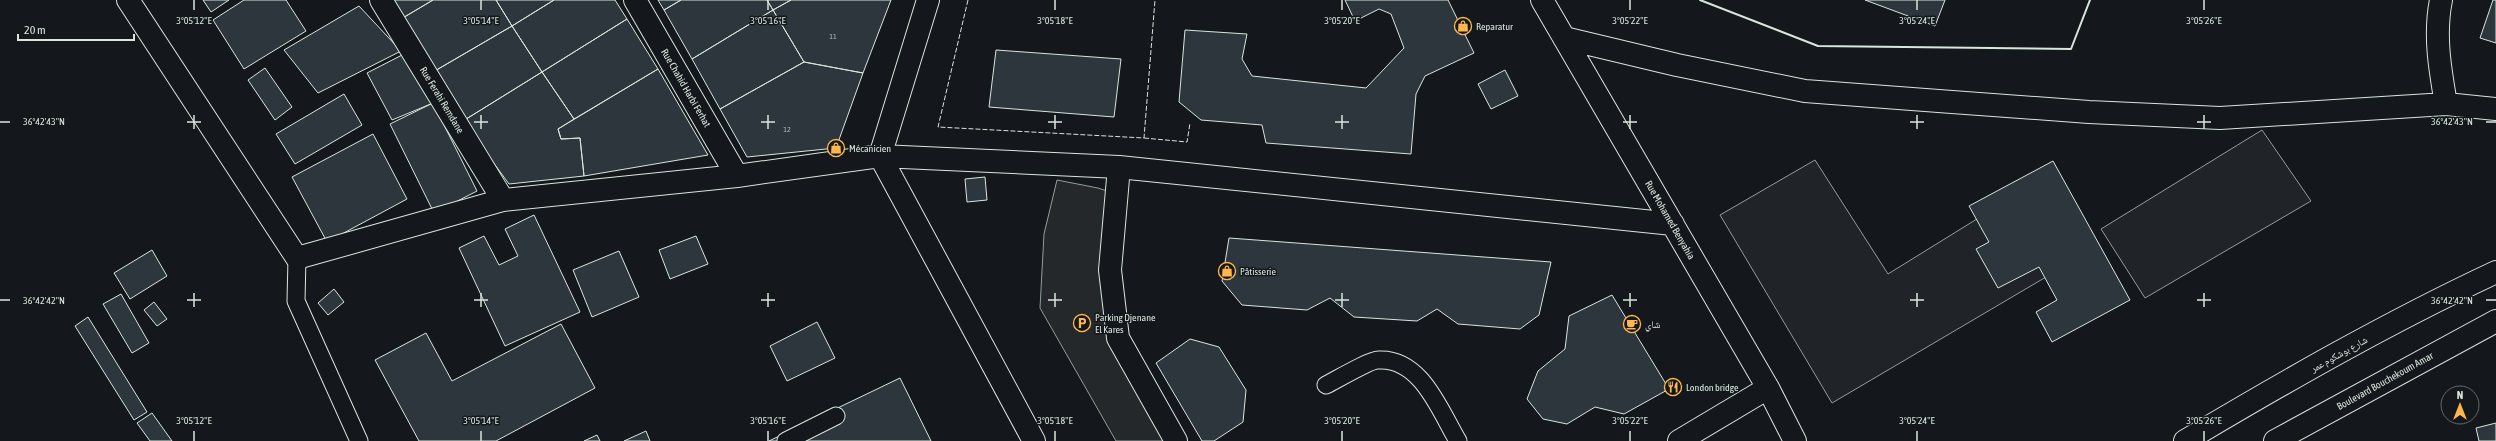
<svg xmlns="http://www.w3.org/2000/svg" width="2496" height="441" font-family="'Asap Condensed','Noto Naskh Arabic',sans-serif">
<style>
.green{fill:#202428;stroke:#939e99}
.parking{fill:#24282b;stroke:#939e99}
.building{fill:#2c363c;stroke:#d8e6dc}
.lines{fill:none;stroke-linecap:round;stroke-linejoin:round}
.service-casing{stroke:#d8e6dc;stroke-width:19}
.minor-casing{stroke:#d8e6dc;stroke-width:24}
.tertiary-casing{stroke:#d8e6dc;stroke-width:24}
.service{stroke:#14181c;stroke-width:17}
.minor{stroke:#14181c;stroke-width:22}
.tertiary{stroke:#14181c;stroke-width:22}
.fence{stroke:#d8e6dc;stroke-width:1;stroke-dasharray:5 2;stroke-linecap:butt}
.wall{stroke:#d8e6dc;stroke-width:2}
.ticks{fill:none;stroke:#d8e6dc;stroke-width:1.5}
.labels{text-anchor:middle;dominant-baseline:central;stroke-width:3;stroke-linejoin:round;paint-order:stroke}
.number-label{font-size:8px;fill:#adbab4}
.poi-label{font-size:10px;fill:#d8e6dc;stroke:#14181c;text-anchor:start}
.street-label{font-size:10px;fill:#d8e6dc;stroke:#14181c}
.ticks-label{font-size:10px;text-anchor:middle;fill:#d8e6dc;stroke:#14181c;stroke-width:3;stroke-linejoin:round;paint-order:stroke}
</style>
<rect width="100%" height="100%" fill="#14181c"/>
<path class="green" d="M2262,130L2311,201L2145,298L2101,229Z
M1815,160L1888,274L2048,175L2097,247L1832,403L1720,215Z"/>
<path class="parking" d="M1057,180L1098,188L1116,194L1118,338L1176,441H1116L1040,308L1044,234Z"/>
<path class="building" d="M203,0H229L211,12Z
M244,0H286L306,31L244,69L213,20Z
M389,0H433L401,19Z
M433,0H496L512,26L433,72L401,19Z
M496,0H554L512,26Z
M554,0H615L627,19L542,72L512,26Z
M658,0H681L664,10Z
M681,0H767L773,10L692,59L664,10Z
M767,0H791L773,10Z
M791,0H891L863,73L804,62L773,10Z
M1345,0H1448L1474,53L1425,76L1416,94L1411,154L1266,143L1262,125L1201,120L1179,102L1185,30L1247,34L1242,59L1252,76L1366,88L1404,48L1391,14L1379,9L1355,21Z
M1865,0H1945L1935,26Z
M2493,0H2496V43L2480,38Z
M359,6L401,51L318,93L284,50Z
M773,10L804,62L720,109L692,59Z
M627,19L658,69L574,119L542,72Z
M512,26L542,72L463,121L433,72Z
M996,50L1121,59L1114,117L989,107Z
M404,54L433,103L392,120L367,73Z
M804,62L863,73L836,148L747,157L720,109Z
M265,68L292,107L275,120L248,80Z
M658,69L708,155L584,176L580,138L561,139L558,129Z
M1505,70L1518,96L1491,109L1478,84Z
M542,72L574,119L558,129L561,139L580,138L584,176L509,184L463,121Z
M344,94L362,125L295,164L276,134Z
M433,103L477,191L434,213L390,124Z
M373,134L407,199L327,242L292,177Z
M2053,161L2130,300L2052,342L2036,312L2057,300L2039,267L1998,288L1976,249L1989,242L1969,206Z
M985,177L987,200L967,202L965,179Z
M534,215L580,312L505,346L459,248L484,236L499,265L518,256L505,229Z
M696,236L708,264L670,279L659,250Z
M1229,238L1551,262L1539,315L1520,329L1458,324L1437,309L1417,321L1354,317L1330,298L1307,310L1242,305L1222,281Z
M152,250L167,276L130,299L114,273Z
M619,251L639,297L592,317L573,270Z
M334,289L344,302L328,315L318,303Z
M121,294L149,343L132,353L103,304Z
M1612,295L1669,389L1624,414L1595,407L1567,424L1543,419L1527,399L1538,371L1565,349L1569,316Z
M154,302L167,319L157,326L144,310Z
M88,317L147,412L134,420L75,326Z
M817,322L835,358L787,381L770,346Z
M561,324L595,388L496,441H419L375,360L426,333L452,381Z
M1190,339L1219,347L1246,390L1243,422L1214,441H1202L1156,363Z
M900,378L931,441H769Z
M152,413L172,441H150L137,423Z
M2496,423V441H2479L2476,428Z
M646,431L650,441H624Z
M597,435L600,441H584Z"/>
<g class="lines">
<g class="service-casing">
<path id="service" d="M297,258L296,301L359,441
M1326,385C1336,380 1370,360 1378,360C1421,357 1440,411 1458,441
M786,441L836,416"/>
</g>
<g class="minor-casing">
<path id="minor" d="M128,0L297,258L503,200L737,176L880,156L1119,167L1673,224
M381,0L503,200
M635,0L737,176
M928,0L880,156L1034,441
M1542,0L1768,388L1795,441
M2441,0C2434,35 2440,69 2446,104
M1564,38L1677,65L1805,91L1952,102L2089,112L2220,118L2446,104L2496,109
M1119,167L1110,270L1118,338L1176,441
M1679,441L1768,388"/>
</g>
<g class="tertiary-casing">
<path id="tertiary" d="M2185,441C2286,381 2389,322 2496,272
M2275,441L2496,321"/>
</g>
<use href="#service" class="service"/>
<use href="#minor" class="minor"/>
<use href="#tertiary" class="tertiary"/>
<path class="fence" d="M968,0L938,127L1144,138L1155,0
M1144,138L1187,142L1190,123"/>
<path class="wall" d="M1700,0L1818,46L2071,49L2090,0"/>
</g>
<path class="ticks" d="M194,0V10M481,0V10M768,0V10M1055,0V10M1342,0V10M1630,0V10M1917,0V10M2204,0V10M194,115V129M481,115V129M768,115V129M1055,115V129M1342,115V129M1630,115V129M1917,115V129M2204,115V129M0,122H10M187,122H201M474,122H488M761,122H775M1048,122H1062M1335,122H1349M1623,122H1637M1910,122H1924M2197,122H2211M2486,122H2496M194,293V307M481,293V307M768,293V307M1055,293V307M1342,293V307M1630,293V307M1917,293V307M2204,293V307M0,300H10M187,300H201M474,300H488M761,300H775M1048,300H1062M1335,300H1349M1623,300H1637M1910,300H1924M2197,300H2211M2486,300H2496M194,431V441M481,431V441M768,431V441M1055,431V441M1342,431V441M1630,431V441M1917,431V441M2204,431V441"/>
<defs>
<g id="shop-ring" transform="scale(0.9)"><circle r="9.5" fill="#14181c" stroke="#ffb74d" stroke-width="1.5"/><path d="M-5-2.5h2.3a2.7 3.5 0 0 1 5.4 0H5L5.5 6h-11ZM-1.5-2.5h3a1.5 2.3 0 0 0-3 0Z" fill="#ffb74d"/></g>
<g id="parking-ring" transform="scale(0.9)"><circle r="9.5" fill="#14181c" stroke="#ffb74d" stroke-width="1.5"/><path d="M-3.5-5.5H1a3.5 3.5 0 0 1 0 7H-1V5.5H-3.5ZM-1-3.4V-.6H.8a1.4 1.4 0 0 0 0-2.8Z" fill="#ffb74d"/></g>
<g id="cafe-ring" transform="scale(0.9)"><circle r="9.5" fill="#14181c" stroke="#ffb74d" stroke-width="1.5"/><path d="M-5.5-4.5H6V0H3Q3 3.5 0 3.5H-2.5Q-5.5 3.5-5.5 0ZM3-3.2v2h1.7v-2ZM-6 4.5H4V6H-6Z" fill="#ffb74d"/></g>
<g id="restaurant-ring" transform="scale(0.9)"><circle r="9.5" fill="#14181c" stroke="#ffb74d" stroke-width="1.5"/><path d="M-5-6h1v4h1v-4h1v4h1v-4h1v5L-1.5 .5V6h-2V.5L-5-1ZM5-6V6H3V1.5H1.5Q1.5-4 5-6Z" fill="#ffb74d"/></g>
</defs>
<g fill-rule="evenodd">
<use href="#shop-ring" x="1463" y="26"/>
<use href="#shop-ring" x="836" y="148"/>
<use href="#shop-ring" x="1227" y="271"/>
<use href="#parking-ring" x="1082" y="323"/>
<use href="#cafe-ring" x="1632" y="324"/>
<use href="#restaurant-ring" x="1673" y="387"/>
</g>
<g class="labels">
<g class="number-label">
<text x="833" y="36">11</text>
<text x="787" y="129">12</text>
</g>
<g class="poi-label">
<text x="1476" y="26">Reparatur</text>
<text x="849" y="148">Mécanicien</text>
<text x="1240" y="271">Pâtisserie</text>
<text x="1095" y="317">Parking Djenane<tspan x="1095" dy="12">El Kares</tspan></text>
<text x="1645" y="324">شاي</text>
<text x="1686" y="387">London bridge</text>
</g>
<g class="street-label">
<text transform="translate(686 88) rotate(60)">Rue Chahid Harbi Ferhat</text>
<text transform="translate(442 100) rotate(59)">Rue Ferahi Remdane</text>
<text transform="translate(1670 220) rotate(60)">Rue Mohamed Benyahia</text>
<text transform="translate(2339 354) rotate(-29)">شارع بوشكوم عمر</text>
<text transform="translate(2385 381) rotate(-29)">Boulevard Bouchekoum Amar</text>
</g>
</g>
<g class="ticks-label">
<text x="194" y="24">3°05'12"E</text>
<text x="481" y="24">3°05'14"E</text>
<text x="768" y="24">3°05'16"E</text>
<text x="1055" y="24">3°05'18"E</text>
<text x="1342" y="24">3°05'20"E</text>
<text x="1630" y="24">3°05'22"E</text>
<text x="1917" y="24">3°05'24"E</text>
<text x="2204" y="24">3°05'26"E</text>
<text x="44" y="125">36°42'43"N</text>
<text x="2452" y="125">36°42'43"N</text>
<text x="44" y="304">36°42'42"N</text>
<text x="2452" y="304">36°42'42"N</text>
<text x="194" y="424">3°05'12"E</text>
<text x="481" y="424">3°05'14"E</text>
<text x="768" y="424">3°05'16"E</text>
<text x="1055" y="424">3°05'18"E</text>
<text x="1342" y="424">3°05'20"E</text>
<text x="1630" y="424">3°05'22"E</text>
<text x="1917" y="424">3°05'24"E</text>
<text x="2204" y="424">3°05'26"E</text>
</g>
<g transform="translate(2460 405)"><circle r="19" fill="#14181c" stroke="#626a69"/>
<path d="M0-3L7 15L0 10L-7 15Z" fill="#ffb74d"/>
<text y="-6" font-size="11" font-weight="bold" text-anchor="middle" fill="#d8e6dc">N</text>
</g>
<path d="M18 34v6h116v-6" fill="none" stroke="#d8e6dc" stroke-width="2"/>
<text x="24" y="34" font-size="12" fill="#d8e6dc" stroke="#14181c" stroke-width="3" paint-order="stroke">20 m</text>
</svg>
